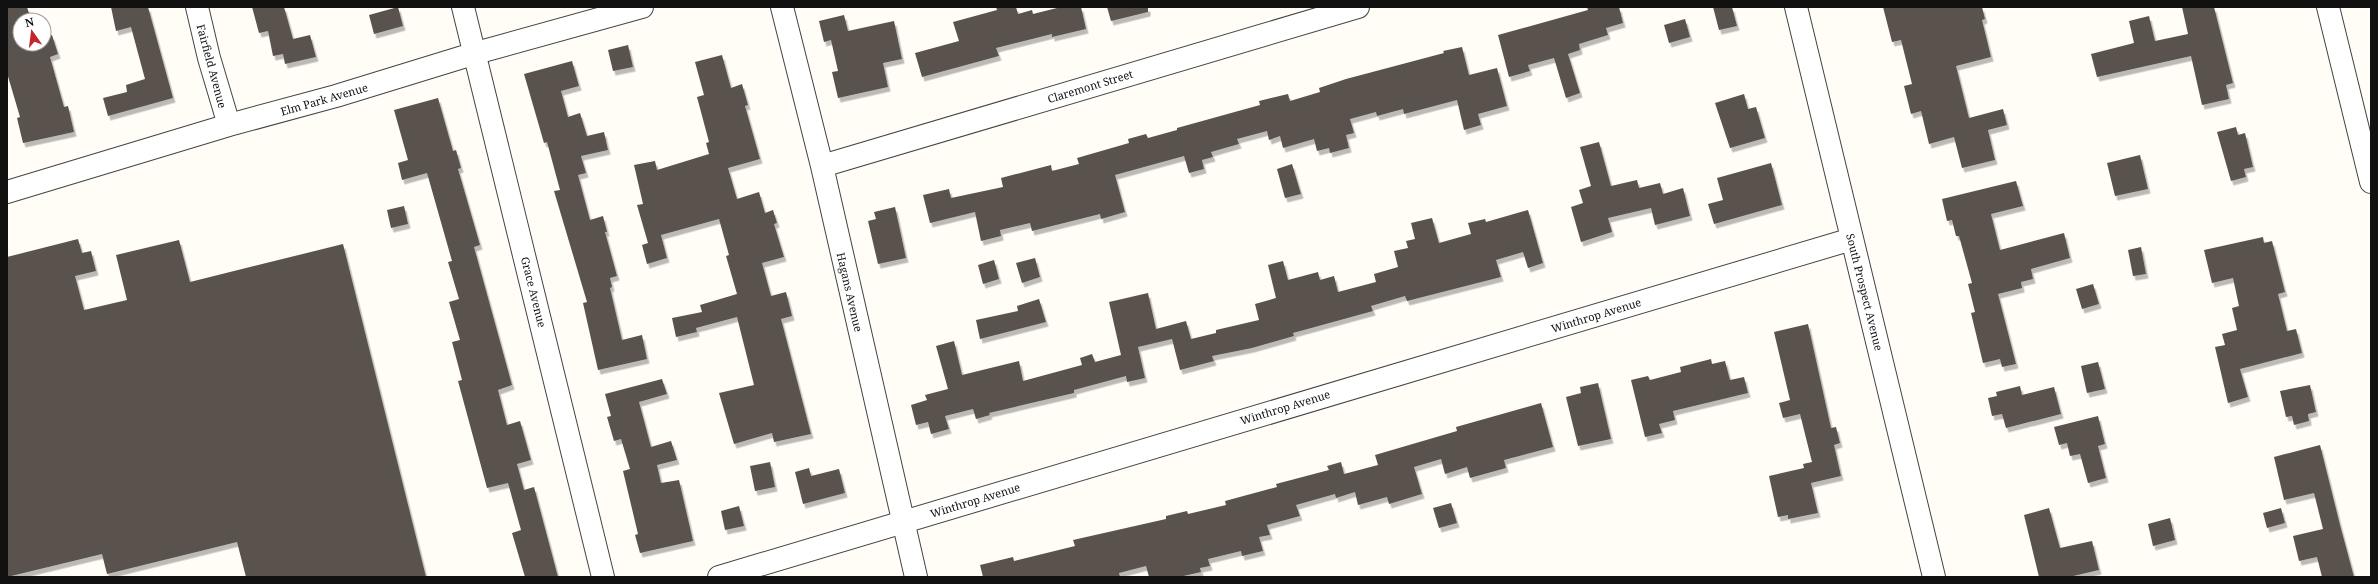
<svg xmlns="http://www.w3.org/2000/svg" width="2378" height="584" font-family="'Noto Serif',serif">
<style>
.building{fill:#5a524d;filter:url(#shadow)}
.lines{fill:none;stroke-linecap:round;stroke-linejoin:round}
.minor-casing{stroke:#444;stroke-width:24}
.minor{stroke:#fff;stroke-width:22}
.labels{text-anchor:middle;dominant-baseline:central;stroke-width:4;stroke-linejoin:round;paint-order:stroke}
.street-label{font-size:11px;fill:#111;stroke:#fff}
</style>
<defs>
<filter id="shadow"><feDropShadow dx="2.5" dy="4.5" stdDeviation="0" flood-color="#0004"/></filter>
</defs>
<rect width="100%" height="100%" fill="#fffdf5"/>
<path class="building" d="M7,7H27L31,20H20V44H44V38L52,35L58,54L50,57L64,107L68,106L74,132L23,143L17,118L20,117L7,73Z
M111,7H148L173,98L108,116L103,98L127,92L126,85L145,79L131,27L116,31Z
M252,7H284L293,39L310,35L316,57L285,64L283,54L273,56L268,31L259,33Z
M398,7L403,26L374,34L369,15Z
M996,7H1016L1018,14L1032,10L1033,14L1061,7H1081L1086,29L1052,37V34L996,48L999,56L922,77L915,53L959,41L953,22L997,10Z
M1107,7H1148V12L1111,21Z
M1587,7H1619L1623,23L1606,28L1608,35L1579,44L1580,50L1568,54L1580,93L1566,98L1554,58L1528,65L1530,71L1509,77L1498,35L1588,10Z
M1713,7H1732L1737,26L1719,30Z
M1883,7H1982L1985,19L1982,20L1991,57L1956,66L1969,118L2003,109L2007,125L1988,130L1995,160L1962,168L1954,137L1929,144L1921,111L1911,114L1904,86L1912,84L1901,40L1892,42Z
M2182,7H2214L2233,83L2226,85L2229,99L2202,105L2191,56L2097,77L2091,54L2134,43L2129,21L2149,16L2155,41L2188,34Z
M844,15L848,31L894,21L902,59L883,63L888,87L838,98L832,72L838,71L831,40L824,42L819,21Z
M1685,19L1690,37L1669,43L1664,25Z
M628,45L633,67L613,71L608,50Z
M1462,47L1469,75L1497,68L1507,106L1478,114L1481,125L1464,130L1457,100L1404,114L1403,109L1377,116L1376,112L1350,119L1354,133L1346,135L1349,148L1330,153L1329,148L1317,151L1314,139L1283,148L1280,136L1269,140L1267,131L1237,139L1239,144L1211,152L1213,157L1202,160L1204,169L1189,173L1184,156L1115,175L1125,212L1101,219L1100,214L1032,231L1030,223L1000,230L1001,236L981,241L975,212L930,223L923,195L949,189L951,198L1003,187L1001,178L1051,165L1052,171L1079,164L1077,158L1129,143L1128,139L1146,134L1148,138L1177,130V128L1260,105L1259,101L1288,94L1290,101L1320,92L1319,88L1346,79L1444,53L1443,51Z
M722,55L731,88L742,84L748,105L745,106L760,159L728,168L737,199L759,192L765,213L773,210L777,223L774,224L784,257L762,263L771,296L786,292L792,316L781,319L811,434L774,442L772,433L734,444L719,393L754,385L737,317L696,328L697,332L676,337L672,318L702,312L700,305L737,294L726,256L729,255L719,219L661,235L667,258L647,264L642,245L648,243L637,205L643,204L634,165L655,161L657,170L709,154L706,143L709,142L697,97L704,95L695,62Z
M572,61L579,86L561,91L568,117L580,113L587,136L604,132L608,150L581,156L586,173L578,175L590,220L603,216L607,232H605L617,276L610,278L612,287L610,288L622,340L642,335L647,359L598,370L583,303L587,302L554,191L560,190L547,142L544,143L524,74Z
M1744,94L1748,109L1756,107L1765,138L1730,148L1715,103Z
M438,98L453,151L456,150L461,168L458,169L480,245L474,247L512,385L498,390L507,425L520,421L531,460L517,464L524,490L534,487L558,577H525L512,533L521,530L508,483L487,488L458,381L462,380L452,342L460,340L449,302L459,299L448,262L452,261L427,173L402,180L398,163L408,160L394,110Z
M2236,127L2238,135L2245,133L2253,167L2244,169L2246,177L2231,181L2217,132Z
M1599,142L1611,186L1637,180L1639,188L1660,183L1663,194L1683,188L1690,216L1655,225L1651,208L1608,218L1612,232L1581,242L1571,207L1583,203L1579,190L1591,186L1580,147Z
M2140,155L2148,189L2115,196L2107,163Z
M1771,163L1782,205L1714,224L1708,204L1723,200L1717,178Z
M1292,164L1301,194L1285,198L1277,169Z
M2016,181L2023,206L1991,214L2000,250L2064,233L2070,258L2031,269L2033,279L2021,282L2022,288L1998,294L2016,364L2002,367L2000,359L1983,363L1971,313L1975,312L1968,284L1972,283L1959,236H1956L1952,220L1947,221L1942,199Z
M404,206L408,224L391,228L387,210Z
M895,207L906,258L878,264L868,221L876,219L874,212Z
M1528,210L1543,263L1528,268L1523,252L1496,260L1501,277L1407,301L1405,296L1371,306L1373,311L1293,333L1294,336L1252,348L1212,356L1214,361L1180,370L1172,339L1138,347L1145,378L1127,382L1126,376L1074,390V393L989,413L990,415L976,419L973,409L945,416L949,429L931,434L928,422L916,425L911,405L927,400L925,395L948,389L936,346L954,341L962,375L1019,361L1023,381L1082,365L1080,358L1092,354L1095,362L1121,355L1109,302L1148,293L1156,329L1186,321L1191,339L1216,333V330L1259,320L1255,304L1276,298L1268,265L1283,261L1288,280L1318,272L1320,280L1334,276L1338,292L1376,282L1374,274L1398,267L1394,251L1408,248L1406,241L1415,239L1411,223L1432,218L1439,243L1471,234L1468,223L1485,219L1486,222Z
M2263,237L2264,243L2272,241L2285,292L2278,294L2287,331L2296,329L2302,353L2240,369L2248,397L2228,403L2215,347L2225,345L2222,334L2237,330L2232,308L2239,306L2233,278L2212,283L2204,250Z
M78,239L82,253L91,251L96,271L75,276L84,310L127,300L116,255L179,240L190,282L343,244L426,577H246L237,542L107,574L102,554L7,577V257Z
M2141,247L2146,274L2133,276L2128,250Z
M1035,258L1040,277L1022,283L1016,263Z
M994,260L999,279L983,284L978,265Z
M2093,284L2099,304L2082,309L2076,289Z
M1039,299L1046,322L980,339L976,320L1018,311L1017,306Z
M1808,324L1831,428L1836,427L1840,443L1834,445L1841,476L1811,483L1818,513L1788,519V515L1778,517L1769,476L1804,468L1803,464L1812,462L1800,414L1783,418L1779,403L1790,400L1774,332Z
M1711,359L1712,364L1725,361L1730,380L1744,377L1748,393L1673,411L1675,420L1659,424L1662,433L1645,437L1631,380L1648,376L1650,380L1681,372L1680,367Z
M2098,362L2105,389L2087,393L2081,366Z
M662,379L667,394L639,402L651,447L671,441L677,460L657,465L661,483L679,480L693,541L640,553L635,535L638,534L623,471L630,469L621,439L614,441L607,417L611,416L605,394Z
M1598,383L1611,439L1578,446L1566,397L1581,393L1580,387Z
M2310,385L2316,412L2308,414L2309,421L2294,425L2292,416L2286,417L2280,391Z
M2020,386L2022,395L2054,387L2061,414L2006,428L2002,414L1992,416L1988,398L1997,396L1996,392Z
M1541,403L1553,447L1504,460L1506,468L1470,478L1467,467L1445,474L1441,459L1414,467L1422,494L1389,504L1387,497L1358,505L1355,492L1336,498L1335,494L1296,505L1300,516L1267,525L1270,535L1259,537L1263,551L1242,556L1241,551L1208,559L1210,566L1200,568L1201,572L1179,577H1149L1146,566L1119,573L1120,577H983L980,565L1013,557L1014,561L1075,546L1073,540L1166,519V516L1187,511L1188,514L1226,505L1225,501L1277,487L1276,484L1329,470L1327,466L1341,462L1344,474L1378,465L1375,455L1457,431L1456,427Z
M2098,416L2105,444L2098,446L2106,478L2088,483L2080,454L2070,456L2067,443L2059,445L2054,427Z
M2320,445L2340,525L2354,577H2322L2317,557L2299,561L2293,536L2323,529L2314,493L2284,500L2274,457Z
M770,462L775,487L755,491L750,466Z
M809,468L811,476L839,469L845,493L803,504L795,472Z
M1451,503L1457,523L1439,528L1433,508Z
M739,506L744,526L725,530L721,511Z
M2049,508L2060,548L2092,541L2099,570L2069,577H2039L2024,515Z
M2281,508L2285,523L2267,528L2263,513Z
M2170,518L2175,540L2153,546L2148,524Z"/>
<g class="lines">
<g class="minor-casing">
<path id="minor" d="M197,7L209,58L229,125
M463,7L603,577
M782,7L822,166L916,577
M1796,7L1934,577
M2328,7L2371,182
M822,166L1358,7
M7,192L229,125L336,96L476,53L642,7
M719,577L1852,239"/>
</g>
<use href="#minor" class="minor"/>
</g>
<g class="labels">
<g class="street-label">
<text transform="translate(212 66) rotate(75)">Fairfield Avenue</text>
<text transform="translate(1090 86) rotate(-17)">Claremont Street</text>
<text transform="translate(324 99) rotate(-16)">Elm Park Avenue</text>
<text transform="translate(534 292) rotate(76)">Grace Avenue</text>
<text transform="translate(850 292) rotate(77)">Hagans Avenue</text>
<text transform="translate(1865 292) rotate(76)">South Prospect Avenue</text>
<text transform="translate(1596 315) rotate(-17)">Winthrop Avenue</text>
<text transform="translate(1285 407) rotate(-17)">Winthrop Avenue</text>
<text transform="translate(975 500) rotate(-17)">Winthrop Avenue</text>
</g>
</g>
<rect width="2378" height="584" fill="none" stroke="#111111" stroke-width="16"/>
<g transform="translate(32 32) rotate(346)"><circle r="19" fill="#ffffff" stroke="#a0a0a0"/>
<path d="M0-3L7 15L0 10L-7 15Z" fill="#c4262e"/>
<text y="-6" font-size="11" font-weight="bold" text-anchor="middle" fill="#111111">N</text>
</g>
</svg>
